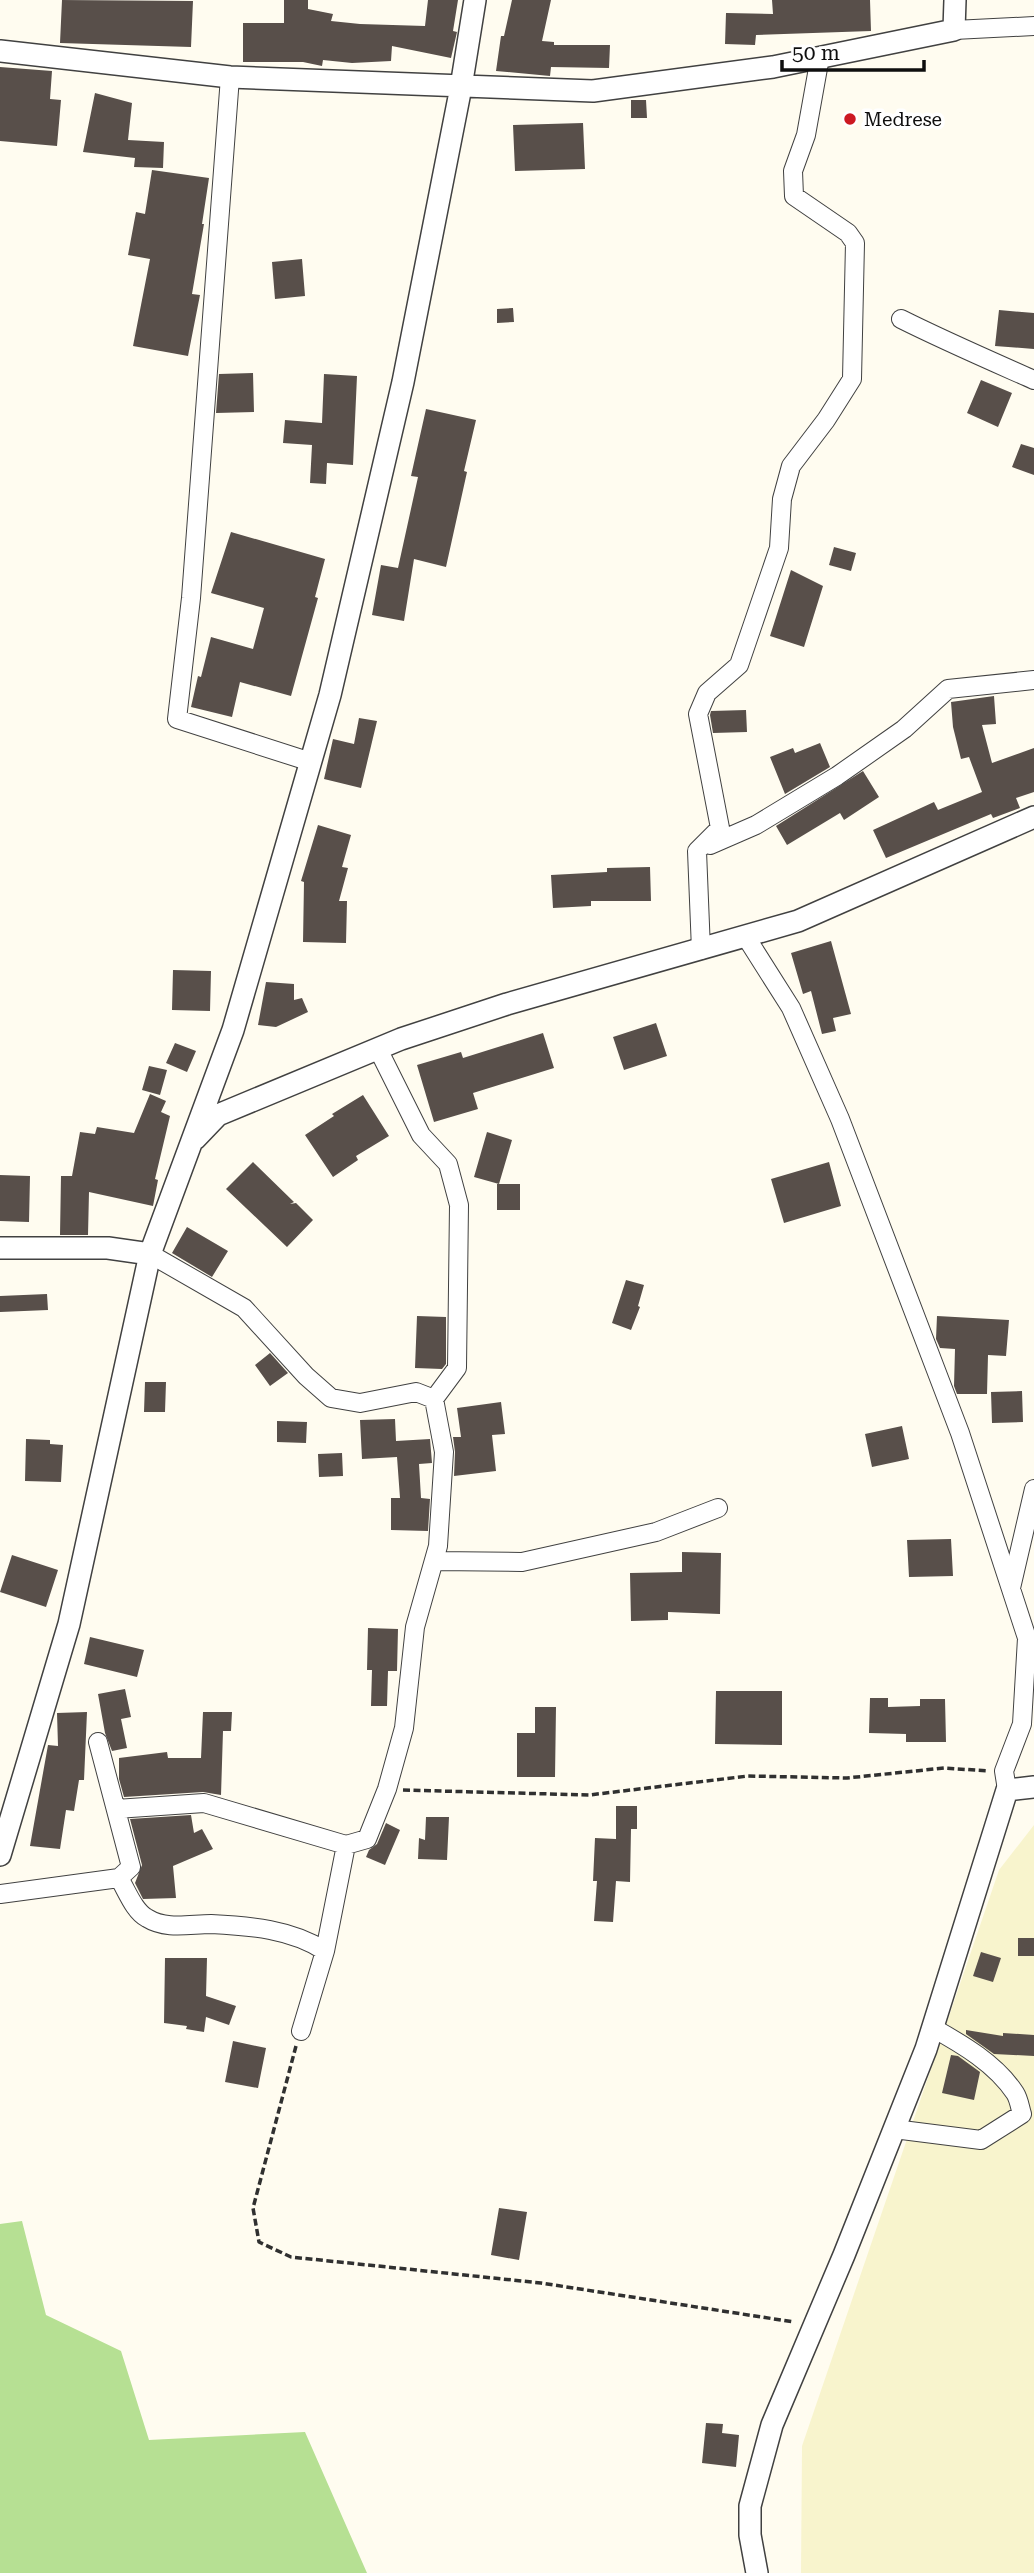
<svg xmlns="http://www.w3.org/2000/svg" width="1034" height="2573" font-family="'Roboto Serif',serif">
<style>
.farmland{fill:#f8f4cd}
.forest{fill:#b6e093}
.building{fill:#584f4a}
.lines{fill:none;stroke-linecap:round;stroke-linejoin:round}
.minor-casing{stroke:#414141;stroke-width:20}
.tertiary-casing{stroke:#414141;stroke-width:24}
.path{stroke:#303030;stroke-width:3.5;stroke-dasharray:7 3.5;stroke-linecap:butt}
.minor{stroke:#fff;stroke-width:18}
.tertiary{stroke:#fff;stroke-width:21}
.poi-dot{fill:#cc1821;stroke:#fff;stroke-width:2.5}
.labels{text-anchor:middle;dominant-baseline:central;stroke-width:7;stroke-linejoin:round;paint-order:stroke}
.poi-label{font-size:19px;fill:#0e0e0e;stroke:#fff;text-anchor:start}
</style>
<rect width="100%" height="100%" fill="#fffcf0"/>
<path class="farmland" d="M1034,1825V2573H801L802,2446L999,1870Z"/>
<path class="forest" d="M22,2221L46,2315L121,2351L149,2440L305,2432L367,2573H0V2224Z"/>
<path class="building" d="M62,0L193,1L191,47L60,43Z
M284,0H308V9L333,14L331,21L360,24L425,26L428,0H458L453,31L457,32L451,58L392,46L391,61L352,63L323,60L322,66L303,62H243V23H284Z
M512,0H551L542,41L554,42V45H610L609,68L551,67L550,76L496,71L501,36H504Z
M772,0H870L871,31L756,35L755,45L725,44L726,13L773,14Z
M0,67L52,71L50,99L61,100L57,146L0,141Z
M95,93L132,103L128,140L164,142L163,168L134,167L135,158L83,152Z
M631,100H646L647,118H631Z
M583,123L585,169L515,171L513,125Z
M152,170L209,178L202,224H204L192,294L200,295L188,356L133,346L150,259L128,255L136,212L145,214Z
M302,259L305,296L275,299L272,262Z
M513,308L514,322L497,323V309Z
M999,310L1034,313V349L995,346Z
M253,373L254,412L216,413L219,374Z
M324,374L357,376L353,465L327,463L326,484L310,483L312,445L283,443L285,420L322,423Z
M981,380L1012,393L998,427L967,413Z
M426,409L476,420L464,471L467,472L446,567L414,559L404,621L372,615L381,565L398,568L418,477L411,476Z
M1021,444L1034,448V475L1012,467Z
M231,532L325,559L315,597L318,598L291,696L240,682L232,717L191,707L198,676L201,677L211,637L253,649L264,608L211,593Z
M834,547L856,553L851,571L829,565Z
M791,570L823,586L804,647L770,636Z
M994,696L996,724L982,725L992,763L1034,748V792L1016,798L1020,808L993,818L991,814L886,858L873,830L934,802L938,810L982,792L969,757L961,759L953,727L951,702Z
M746,710L747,732L713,733L710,715L711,711Z
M359,718L377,721L361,788L324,779L333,739L354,744Z
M820,743L830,767L785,794L770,757L793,748L795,753Z
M863,771L879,797L844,820L840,813L787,845L776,826Z
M318,825L351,835L342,867L348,868L339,901H347L346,943L303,942L304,882L301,881Z
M650,867L651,901H591V906L553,908L551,875L607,872V868Z
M831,941L851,1014L833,1018L836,1031L822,1034L811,991L803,994L791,953Z
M173,970L211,971L210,1011L172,1010Z
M266,982L294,984V1000L302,998L308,1012L276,1027L258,1025Z
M656,1023L667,1056L624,1070L613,1037Z
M543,1033L554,1068L473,1093L478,1109L434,1122L417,1065L461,1052L463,1058Z
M175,1043L196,1051L187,1072L166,1063Z
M149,1066L167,1070L160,1095L142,1090Z
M150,1094L166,1101L161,1112L170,1116L155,1179L158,1180L153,1206L89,1192L88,1235H60L61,1176H72L80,1132L95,1134L97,1127L134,1133Z
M363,1095L389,1136L356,1156L358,1160L333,1177L305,1135L334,1116L332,1114Z
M487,1132L512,1140L499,1184L474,1177Z
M253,1162L294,1202L290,1204L296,1203L313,1220L287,1247L226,1189Z
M829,1162L841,1206L784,1223L771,1179Z
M0,1175L30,1176L29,1222L0,1221Z
M497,1184H520V1210H497Z
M187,1227L228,1251L212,1277L172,1253Z
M626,1280L644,1285L638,1306L640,1307L631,1330L612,1323Z
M47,1294L48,1310L0,1312V1296Z
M417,1316L446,1317V1364L442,1369L415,1368Z
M937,1316L1009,1320L1006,1356L988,1355L987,1394H957L954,1386L955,1349L940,1348L936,1339Z
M270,1353L288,1373L270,1386L255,1365Z
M145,1382H166L165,1412H144Z
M1022,1391L1023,1422L992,1423L991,1392Z
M501,1402L505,1434L492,1435L496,1471L454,1476L455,1452L453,1437H461L457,1408Z
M395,1419L396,1441L430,1439L432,1463L419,1464L421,1498L430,1499L428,1531L391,1530V1498H400L397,1457L362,1459L360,1420Z
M277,1421L307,1422L306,1443L277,1442Z
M902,1426L909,1459L872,1467L865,1434Z
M26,1439L50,1440V1444L63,1445L61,1482L25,1481Z
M342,1453L343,1476L319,1477L318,1454Z
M951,1539L953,1576L909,1577L907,1540Z
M682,1552L721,1553L720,1614L668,1612V1620L631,1621L630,1573L682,1572Z
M12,1555L58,1570L46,1607L0,1592Z
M368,1628L398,1629L397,1671H388L387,1706H371L372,1670H367Z
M90,1637L144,1650L137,1677L84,1664Z
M125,1689L131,1717L121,1719L127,1748L112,1751L105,1733L98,1694Z
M716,1691H782V1745L715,1744Z
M870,1698H888V1707L920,1706V1699H945L946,1742H906V1734L869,1733Z
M535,1707H556L555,1777H517V1733H535Z
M87,1712L84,1780H79L74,1811L66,1810L60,1849L30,1846L48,1745L58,1746L57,1713Z
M203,1712H232L231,1731H223L221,1795L203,1792L124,1797L119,1779V1758L167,1752L168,1758H201Z
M616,1806H637V1829H631L630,1882L616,1881L613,1922L594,1921L597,1881H593L595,1838L616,1839Z
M191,1815L194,1833L202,1829L213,1849L173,1866L176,1898L143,1899L135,1883L142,1865L130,1819Z
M426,1817H449L447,1860L418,1859L419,1838L425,1840Z
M386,1823L400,1830L385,1865L366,1857L369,1850L377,1844Z
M1018,1938H1034V1956H1018Z
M981,1952L1001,1958L993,1982L973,1976Z
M165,1958H207L206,1996L236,2006L229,2025L206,2017L204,2032L186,2029L187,2026L164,2023Z
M966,2030L1003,2036V2033L1034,2035V2056L994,2054L966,2034Z
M233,2041L266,2048L258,2088L225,2082Z
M951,2055L958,2056L980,2072L974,2100L942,2093Z
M499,2208L527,2212L519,2260L491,2255Z
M706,2423L723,2424L722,2433L739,2435L736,2467L702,2463Z"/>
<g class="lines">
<g class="minor-casing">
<path id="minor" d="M954,30L1034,26
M230,77L191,598L177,719L311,762
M901,319C945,341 989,360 1034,380
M710,845L756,825L837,776L904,729L948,689L1034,680
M746,937L791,1008L840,1119L960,1433L1027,1638L1022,1724L1004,1771L1007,1790
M701,950L697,851L720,828L698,714L707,693L739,665L779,548L782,499L791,466L826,420L852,379L855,243L848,233L794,196L793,171L806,135L820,57
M378,1049L421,1135L448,1164L459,1205L457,1368L434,1399
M434,1561L522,1562L656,1532L718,1508
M1011,1588L1034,1489
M98,1742L131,1867L119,1878
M116,1809L204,1803L346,1845L367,1839L387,1789L404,1728L415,1627L438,1546L444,1452L434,1399L416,1392L360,1403L331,1398L306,1376L244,1308L150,1254
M0,1894L119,1878C127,1891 134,1911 147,1918C166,1930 190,1924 211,1924C250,1926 291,1929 325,1951L301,2031
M325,1951L346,1845
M894,2129L981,2140L1022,2114C1020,2108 1019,2099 1015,2093C996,2064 962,2044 933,2028"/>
</g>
<g class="tertiary-casing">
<path id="tertiary" d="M0,51L230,77L593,91L773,67L954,30L955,0
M195,1139L218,1115L401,1039L507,1004L798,921L1034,817
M0,1248H108L150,1254
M0,1855L69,1624L150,1254L233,1030L330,695L403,382L461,87L475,0
M757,2573L750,2535V2506L772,2425L844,2255L926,2049L1007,1790L1034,1787"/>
</g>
<path class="path" d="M403,1790L589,1795L748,1776L847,1778L944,1768L989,1771
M296,2046L253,2208L259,2242L291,2257L541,2283L794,2322"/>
<use href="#minor" class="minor"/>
<use href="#tertiary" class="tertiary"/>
</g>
<circle class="poi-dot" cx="850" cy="119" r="7"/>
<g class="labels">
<g class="poi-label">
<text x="864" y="119">Medrese</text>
</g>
</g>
<path d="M782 60v10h142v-10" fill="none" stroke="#0e0e0e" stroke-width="3.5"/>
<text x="792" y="60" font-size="21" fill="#0e0e0e" stroke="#ffffff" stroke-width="5" paint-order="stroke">50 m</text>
</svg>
